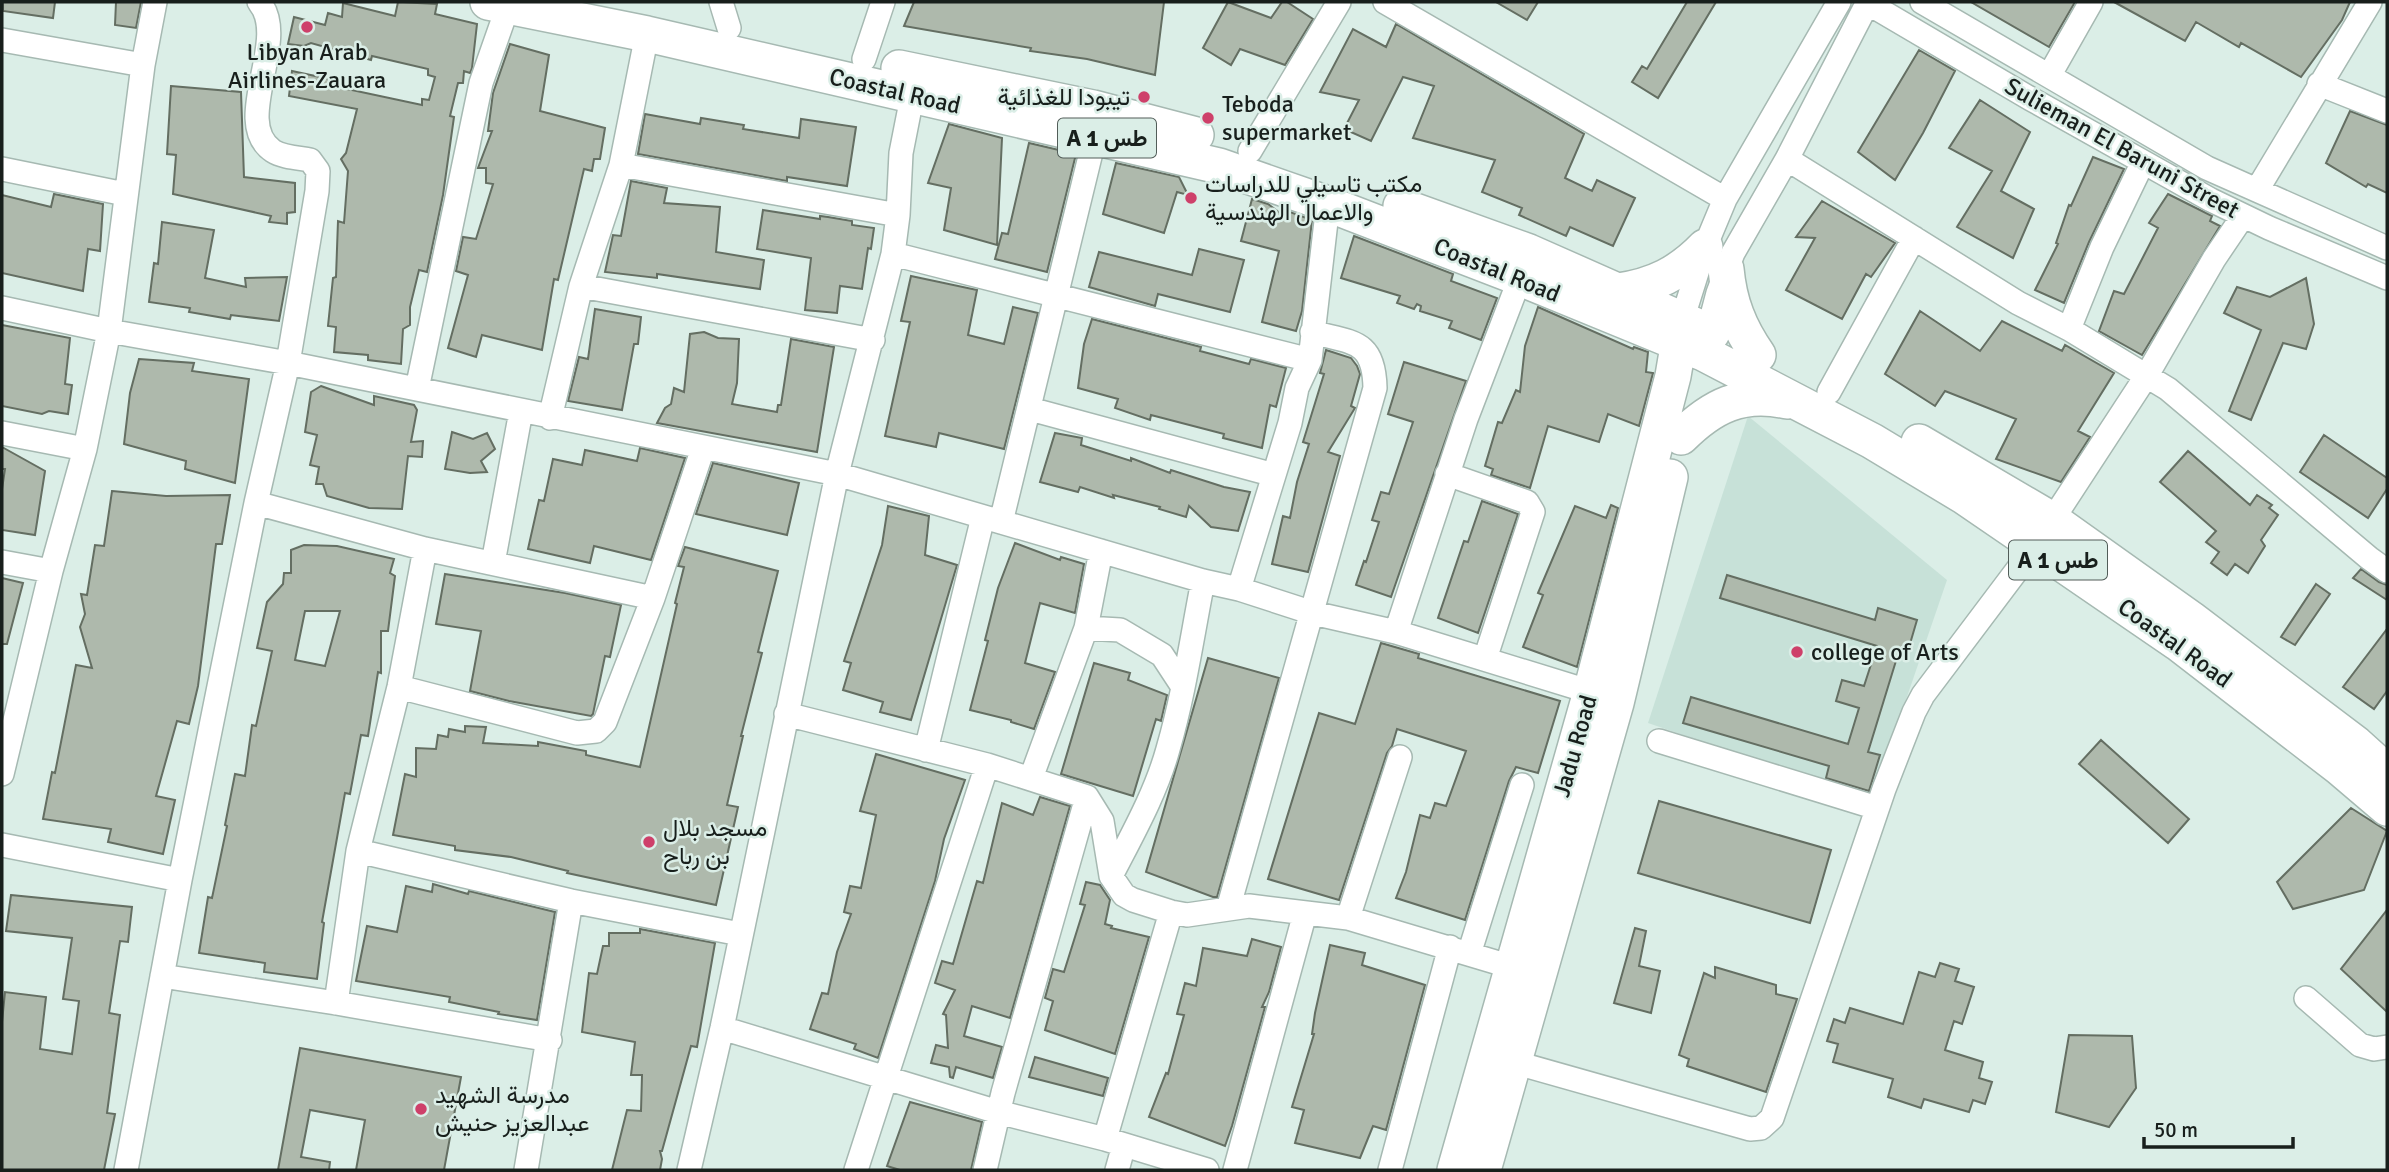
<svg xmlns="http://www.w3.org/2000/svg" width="2389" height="1172" font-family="Signika,Vazirmatn,sans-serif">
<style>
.built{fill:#c7e1d8}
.building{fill:#aeb9ac;stroke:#646e62;stroke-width:2;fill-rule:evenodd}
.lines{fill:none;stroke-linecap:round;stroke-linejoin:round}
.minor-casing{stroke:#a6b9b2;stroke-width:26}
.highway-casing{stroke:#a6b9b2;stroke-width:38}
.minor{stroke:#fff;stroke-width:23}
.highway{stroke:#fff;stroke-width:35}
.poi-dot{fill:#ce406a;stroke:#dbeee7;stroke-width:2.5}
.labels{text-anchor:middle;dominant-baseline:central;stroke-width:5;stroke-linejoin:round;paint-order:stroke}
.shield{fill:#dbeee7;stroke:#525d59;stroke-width:2}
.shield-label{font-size:23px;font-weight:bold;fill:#181f1c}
.poi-label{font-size:24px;fill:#181f1c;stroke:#dbeee7;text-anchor:start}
.street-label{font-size:24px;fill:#181f1c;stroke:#dbeee7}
</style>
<rect width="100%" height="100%" fill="#dbeee7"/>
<path class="built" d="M1748,416L1947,580L1872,799L1648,723Z"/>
<path class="building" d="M3,2H55L53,18L3,11Z
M116,2H141L136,28L115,25Z
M398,2L437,4L435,14L477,24L472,68L470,73L464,71L463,83H458L450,116L454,117L443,195L427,272L419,270L410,307V325L403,329L401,364L368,360V355L334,352L336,327L328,326L333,278L336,277L338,221L344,223L348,171L341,159L346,153L357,109L289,96L292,71L348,83L347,89L422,105V99L429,100L435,77L428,75V69L372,56L371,60L311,43L304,46L288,44L294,17L325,25L328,13L342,17L343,3L395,16Z
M914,2H1164L1155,75L1087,59L1030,51L1031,48L904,26Z
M1228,2L1271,18L1282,2H1287L1313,19L1285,65L1240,49L1231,65L1203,48Z
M1496,2H1538L1527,20Z
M1687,2H1716L1658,98L1632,82L1642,66L1647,69Z
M1971,2H2075L2049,47Z
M2114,2H2350L2342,20L2301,77L2241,43L2239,47L2196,22L2185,41Z
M1396,24L1584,134L1565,178L1592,191L1597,180L1635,198L1613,246L1570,227L1566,236L1519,215L1522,208L1482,192L1495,160L1413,138L1434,86L1403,77L1371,141L1344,129L1359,100L1320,92L1353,29L1386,47Z
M510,44L549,55L540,111L605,128L600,159H594L592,171L584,169L558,280L554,279L542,350L482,335L476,357L448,348L468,275L456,271L463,237L476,239L493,184L486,183V168H478L492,131H488L493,93Z
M1919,50L1955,71L1923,133L1895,180L1858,152Z
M171,86L241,92L244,177L295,183V212L287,213V224L269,222L271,216L173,194L176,155L167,154Z
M1980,100L2030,132L2001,191L2034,209L2013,258L1957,227L1992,171L1949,148Z
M2350,111L2387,125V193L2368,184L2366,187L2326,163Z
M645,114L700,124L701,118L744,125L743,129L799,138L801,119L856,127L847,186L787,177V181L638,154Z
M949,124L1002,138L997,245L944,230L951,188L928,183Z
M1029,143L1076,154L1047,272L995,259L1002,233L1008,234Z
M2093,157L2124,169L2089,242L2064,303L2035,290L2058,244L2056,243L2069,205L2071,206Z
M1116,163L1179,177L1188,195L1177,192L1164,233L1103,214Z
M631,181L667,188L664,203L720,207L716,252L764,260L760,289L657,274V278L605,272L613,235L621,236Z
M54,194L103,204L100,251L88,249L83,291L2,273V195L51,207Z
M2168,194L2212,216L2210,221L2220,226L2142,355L2099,331L2114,291L2124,294L2158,228L2149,223Z
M1252,199L1268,204L1288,219L1290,212L1312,220L1302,311L1296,331L1262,322L1279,251L1241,241Z
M1822,201L1895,243L1871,277L1866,274L1842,319L1786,290L1815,238L1796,237Z
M763,210L820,219V216L828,217L852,221V225L874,228L871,249L868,248L862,289L840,286L837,313L805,310L811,258L757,249Z
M162,222L214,230L205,278L246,287L245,278L287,277L279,321L231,315L230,319L189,312L190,308L149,302L154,263L158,264Z
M1354,236L1453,274L1451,281L1497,298L1481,340L1449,328L1452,321L1420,311L1421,306L1417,304L1414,309L1397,303L1400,296L1341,278Z
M1199,249L1244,260L1230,312L1158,294L1155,306L1089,287L1099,252L1192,275Z
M911,276L977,290L968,335L1004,344L1013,307L1038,313L1004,449L939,433L936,447L885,436L910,322L901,321Z
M2306,278L2314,324L2306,349L2283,343L2251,420L2229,411L2261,330L2224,313L2237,287L2270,297Z
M1538,307L1633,349L1634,347L1648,352L1646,372L1653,373L1639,426L1608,414L1599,442L1548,426L1530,488L1491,475L1493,469L1485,466L1498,422L1502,423L1516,390L1520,392L1525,346Z
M595,309L641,317L638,344H634L622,410L568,401L579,357L588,359Z
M1920,311L1980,351L2002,321L2062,351L2065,345L2114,373L2078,431L2090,437L2061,482L1996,459L2016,419L1945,391L1935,406L1885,374Z
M1092,319L1201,347L1200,351L1249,364L1251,359L1286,368L1276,407L1270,405L1262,448L1223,438L1224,434L1151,415L1150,420L1115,408L1118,399L1078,388L1084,344Z
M2,325L70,338L65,384L72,385L68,414L49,411L42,414L2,406Z
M704,332L718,338L739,339L737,383L732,404L777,412L778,405H781L791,339L834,347L817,452L657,423L665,408L671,404L674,388L684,392L690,334Z
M1326,350L1351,358L1357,366L1360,374L1351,406L1355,408L1328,452L1340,456L1308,572L1272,564L1283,516L1290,518L1297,482L1309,444L1303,442L1324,374L1320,373Z
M139,359L194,363L192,371L249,379L235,483L185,469L186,461L124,444L130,393Z
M1404,362L1466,381L1391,597L1356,585L1364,561L1366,562L1379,522L1372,520L1381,492L1389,494L1413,422L1388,414Z
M321,386L374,405V396L414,405L417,410L411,442L423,441L422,457L408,456L402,509L369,508L327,496L323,484H316L319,467L310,465L317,435L305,432L311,392Z
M452,432L473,439L487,433L495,449L481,461L487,472L470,473L445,469Z
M1055,433L1082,438L1081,445L1131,461V458L1170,473L1171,470L1224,487L1250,492L1238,531L1211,527L1189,506L1186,517L1159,509L1160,507L1113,495L1114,498L1080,487L1078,492L1040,482Z
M2324,435L2387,478V489L2368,518L2300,472Z
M2,447L45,471L35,535L2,530V489L5,469H2Z
M640,448L685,458L651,560L594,546L590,563L528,549L539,500L544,501L553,459L582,465L585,450L637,461Z
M2188,451L2250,505L2257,495L2272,505L2269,508L2278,515L2261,540L2265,546L2248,573L2235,564L2227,575L2211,563L2219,552L2206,542L2216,531L2160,482Z
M713,463L799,483L787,535L696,514Z
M112,491L166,496L230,495L222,544H216L198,686L189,724L177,721L156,796L175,800L163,854L108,842L111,829L43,819L52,772L55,773L76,665L92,668L80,627L85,614L81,594L87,595L95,545L104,546Z
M1482,501L1518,514L1478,633L1438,618L1464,541L1468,542Z
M1611,505L1618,508L1577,667L1523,647L1543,595L1538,593L1575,506L1606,518Z
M888,506L929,516L925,555L957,565L911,720L880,712L883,702L843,690L851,663L844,661L882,545Z
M1015,543L1060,560L1061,557L1084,564L1075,613L1040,603L1025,663L1055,672L1034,729L1011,722V720L970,710L988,641L985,640L998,588Z
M304,545L337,546L394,559L390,573L395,576L388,631H381V673L378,672L368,736L361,735L350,794L345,793L322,922L324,923L317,979L264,972L265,963L199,953L208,897L212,898L227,826L225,825L235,774L245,776L252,725L256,726L272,651L257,648L267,602L283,584L284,573H291V550ZM305,611H340L325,666L295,660Z
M685,547L778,571L758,652L762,653L741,736H743L727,805L738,807L716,905L567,873L568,871L511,857L455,850V846L393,835L405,774L416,777V748L436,749L438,735L448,737L449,729L465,732V726L486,727L483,743L538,746V742L586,751V755L640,767L677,604L675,603L684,567L678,566Z
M2361,569L2379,582L2387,585V600L2353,578Z
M445,574L565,593L621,605L610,657L605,656L593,714L591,716L509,701L470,691L481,631L436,624Z
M1727,575L1875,620L1878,608L1917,620L1907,654L1899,651L1868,752L1880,755L1869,791L1826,778L1829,766L1683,723L1691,697L1848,744L1859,708L1836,701L1842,680L1864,686L1877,646L1720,598Z
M2,578L23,583L7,644H2Z
M2316,584L2330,594L2295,645L2281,637Z
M2387,629V691L2374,709L2343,687Z
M1381,643L1419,654L1418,658L1560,701L1538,773L1516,767L1509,781L1465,920L1396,898L1406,872L1420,815L1430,818L1435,803L1446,806L1466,751L1397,729L1392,746L1387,753L1339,900L1268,879L1319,713L1355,724Z
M1208,658L1279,678L1217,897H1213L1146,872Z
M1094,663L1130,673L1128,680L1167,695L1161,721L1156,719L1133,796L1061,774Z
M2101,740L2189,819L2168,843L2079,764Z
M876,754L965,780L944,839L935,881L878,1058L854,1049L856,1044L810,1029L822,993L828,994L837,952L851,914L844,912L850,886L861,888L876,815L860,811Z
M1040,797L1070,806L1010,1018L972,1006L964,1036L1002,1047L993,1078L956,1067L953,1078L950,1077L949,1067L931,1063L936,1045L948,1048L946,1015L943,1014L955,990L935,983L942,961L953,964L977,881L983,883L1002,803L1033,815Z
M1659,801L1831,850L1810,923L1638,873Z
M2351,808L2387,831L2364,890L2293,909L2277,882Z
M1086,882L1100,885L1110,900L1105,924L1112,926L1111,928L1149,937L1115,1054L1045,1030L1053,1001L1045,998L1053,969L1064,972L1085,905L1080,904Z
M433,884L468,894L469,891L555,912L537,1020L498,1014L499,1012L449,1002L450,997L356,981L367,926L397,932L406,886L432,892Z
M11,895L132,907L128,942L120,941L109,1013L120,1015L107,1113L115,1114L104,1170H2V1022L5,992L46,997L40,1049L72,1054L79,1001L63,999L72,938L6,931Z
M2387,910V1012L2341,969Z
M1635,928L1646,931L1639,966L1660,971L1651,1013L1614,1003Z
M640,929L715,943L697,1047L691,1046L662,1151H660L662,1159L660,1170H612L627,1110L641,1111L642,1075H631L635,1042L582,1032L589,973L597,974L603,946H609V933H640Z
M1252,939L1281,947L1269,992L1262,1007H1265L1232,1126L1225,1146L1149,1117L1166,1073L1168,1074L1184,1015L1177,1014L1185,983L1196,986L1203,948L1247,956Z
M1330,945L1365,953L1362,965L1425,985L1386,1130L1373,1126L1360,1158L1295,1143L1304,1110L1292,1107L1314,1034H1312L1315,1013Z
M1940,963L1959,969L1955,981L1974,987L1962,1024L1954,1021L1945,1050L1983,1062L1979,1078L1992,1082L1985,1104L1973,1100L1969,1112L1924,1099L1921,1108L1888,1097L1893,1079L1833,1062L1838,1044L1827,1041L1834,1019L1845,1023L1850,1008L1903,1024L1919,972L1935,977Z
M1715,967L1776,985V994L1797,999L1766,1092L1687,1066L1689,1059L1679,1055L1704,973L1715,978Z
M2069,1035L2132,1036L2136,1088L2109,1127L2056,1112Z
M300,1048L461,1077L444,1170H356L365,1120L310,1110L301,1157L330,1162L329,1170H278Z
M1035,1057L1108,1078L1103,1096L1029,1077Z
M910,1102L982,1122L971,1170H900L887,1166Z"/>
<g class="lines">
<g class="minor-casing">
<path id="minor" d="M721,2L729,28
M1385,2L1725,199
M1866,2L2031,99L2211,200L2269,228L2387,278
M1922,2L2207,168L2387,248
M2,40L143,65
M864,59L883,2
M2049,76L2091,2
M2319,84L2387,111
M1250,151L1339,2
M1787,159L2018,303L2069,329L2168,389L2369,558L2387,571
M621,165L898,215
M2,169L125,194
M2257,190L2370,2
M893,254L1310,360
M581,286L873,340
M2,308L109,331L288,363L837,474L1203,581L1239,589L1313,613L1396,632L1591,692
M1682,320L1705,247L1725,199L1839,2
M2069,329L2102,247L2143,162
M1708,331L1718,293L1733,253L1787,159L1868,2
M417,389L481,83L508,6
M1829,392L1914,238
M1030,409L1274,475
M550,418L581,286L621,165L647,34
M2,433L85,449
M1447,474L1527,502L1533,512L1485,659
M256,503L425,549L653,598L605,722L596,731L577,733L399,687
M1001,522L1095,136
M2,562L51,571
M493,563L521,411
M1239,589L1290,423L1297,388L1310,360L1328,204
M653,598L703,448
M1086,628L1120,630L1162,655L1183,687
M1396,632L1466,419L1520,278
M786,714L987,765L1087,797L1102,821L1111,876L1124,895L1133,900L1171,912L1187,915L1249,906L1348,918L1512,967
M1659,741L1877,808
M926,750L983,517
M2,774L51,571L85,449L109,331L143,65L155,2
M1031,778L1086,628L1101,551
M2,845L180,880
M358,851L571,901L740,934
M1111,876C1132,835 1156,793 1168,749C1184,694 1192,637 1203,581
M1228,909L1375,388C1374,339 1352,343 1312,332
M1348,918L1400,757
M1469,954L1522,785
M162,976L336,1003L550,1040
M2306,998L2360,1045L2374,1049L2387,1047
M336,1003L358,851L399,687L425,549
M722,1028L998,1112L1105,1139L1207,1170
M1513,1062L1750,1129L1761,1128L1772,1118L1884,789L1914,712L1923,695L2036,545L2147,375L2214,259L2243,216
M1105,1139L1171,912
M126,1170L180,880L256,503L288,363L317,191L318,171L310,160C299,158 282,157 273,151C230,122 291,39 259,2
M526,1170L571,901
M689,1170L722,1028L837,474L893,254L898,215L901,153L915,82
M856,1170L987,765
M985,1170L1003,1093L1087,797
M1117,1170L1124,1145
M1235,1170L1305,913
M1390,1170L1450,947"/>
</g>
<g class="highway-casing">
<path id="highway" d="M488,2L647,34L1219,166L1328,204L1520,278L1703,353L1872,441L1965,497L2178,643L2340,768L2387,808
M899,68L1093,108L1196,135
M1401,206L1529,252L1712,333
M1726,269C1729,302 1739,328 1758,355
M1618,291C1654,286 1680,273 1705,247
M1681,437C1712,406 1742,391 1787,401
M1919,442L2052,520L2191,619L2356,744L2387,772
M1455,1170L1591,692L1673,376L1682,323
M1483,1170L1616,703L1670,477"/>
</g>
<use href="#minor" class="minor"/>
<use href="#highway" class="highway"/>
</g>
<g class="poi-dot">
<circle cx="307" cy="27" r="7"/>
<circle cx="1144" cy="97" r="7"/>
<circle cx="1208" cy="118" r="7"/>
<circle cx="1191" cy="198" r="7"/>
<circle cx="1797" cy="652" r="7"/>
<circle cx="649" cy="842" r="7"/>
<circle cx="421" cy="1109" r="7"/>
</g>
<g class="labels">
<g class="shield">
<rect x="1058" y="118.5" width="98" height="39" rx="5"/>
<rect x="2009" y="540.5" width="98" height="39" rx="5"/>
</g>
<g class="shield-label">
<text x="1107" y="138">A 1 طس</text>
<text x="2058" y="560">A 1 طس</text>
</g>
<g class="poi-label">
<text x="307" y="52" text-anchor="middle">Libyan Arab<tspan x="307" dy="28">Airlines-Zauara</tspan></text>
<text x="1130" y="97" text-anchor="end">تيبودا للغذائية</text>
<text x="1222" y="104">Teboda<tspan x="1222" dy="28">supermarket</tspan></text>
<text x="1205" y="184">مكتب تاسيلي للدراسات<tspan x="1205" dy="28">والاعمال الهندسية</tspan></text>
<text x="1811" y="652">college of Arts</text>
<text x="663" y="828">مسجد بلال<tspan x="663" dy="28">بن رباح</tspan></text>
<text x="435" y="1095">مدرسة الشهيد<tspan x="435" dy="28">عبدالعزيز حنيش</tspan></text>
</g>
<g class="street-label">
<text transform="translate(895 91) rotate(13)">Coastal Road</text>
<text transform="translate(2122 148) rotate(29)">Sulieman El Baruni Street</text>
<text transform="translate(1497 270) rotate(22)">Coastal Road</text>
<text transform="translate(2175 643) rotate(36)">Coastal Road</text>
<text transform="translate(1575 746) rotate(-74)">Jadu Road</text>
</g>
</g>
<rect width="2389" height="1172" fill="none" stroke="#181f1c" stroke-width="7"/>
<path d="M2144 1137v10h149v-10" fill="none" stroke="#181f1c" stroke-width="3.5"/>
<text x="2154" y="1137" font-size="21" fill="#181f1c" stroke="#dbeee7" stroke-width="5" paint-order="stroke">50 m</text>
</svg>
